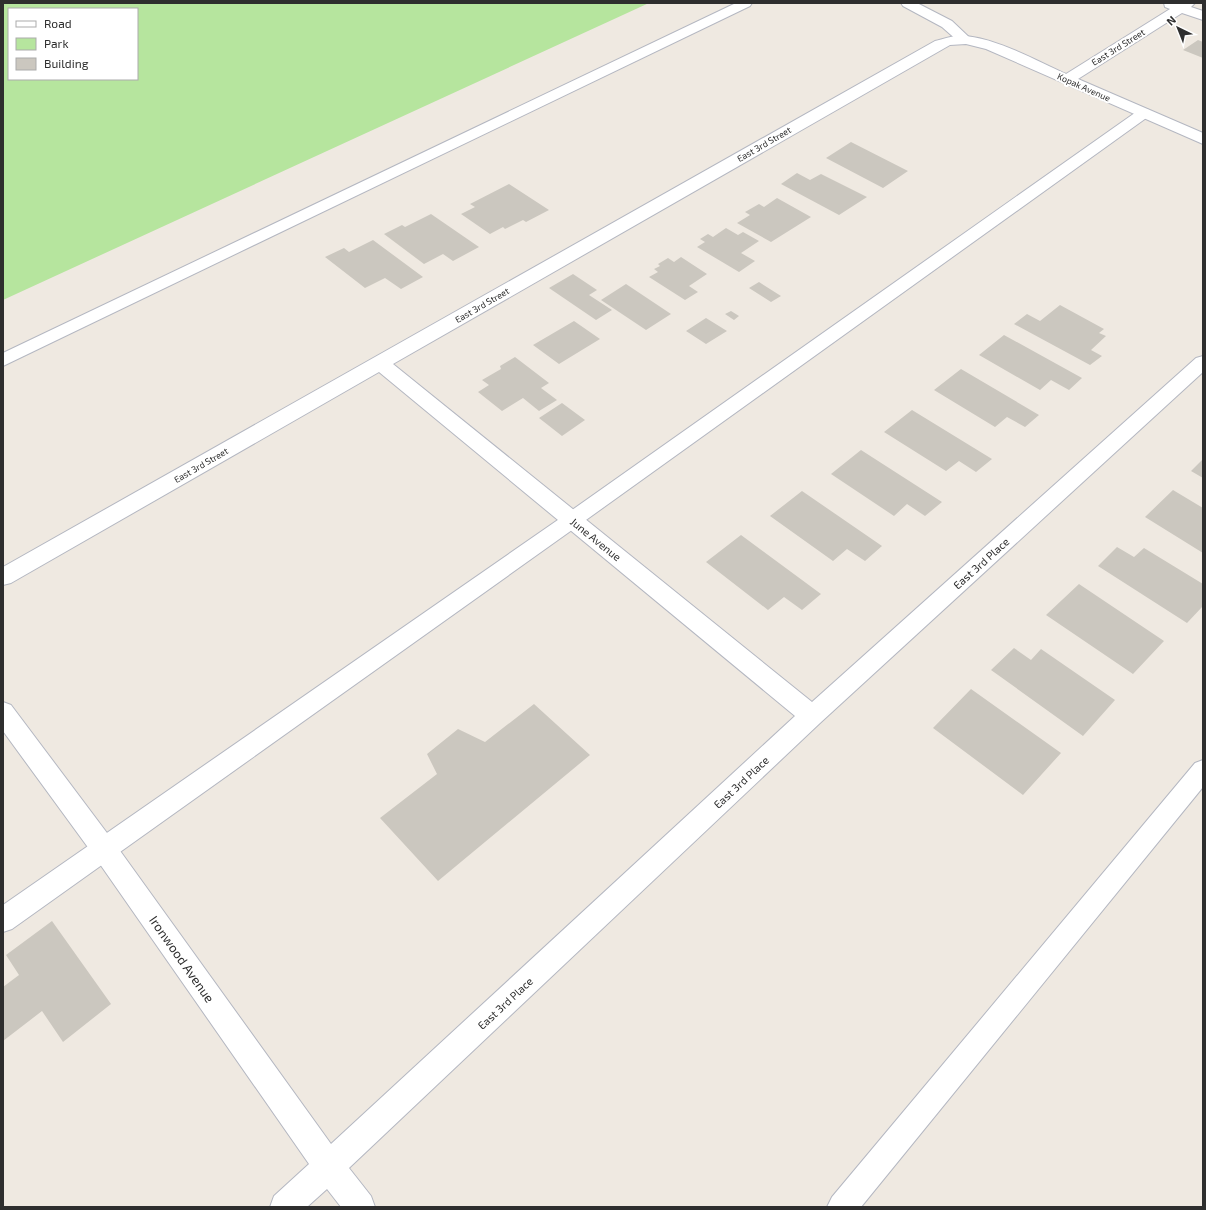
<svg xmlns="http://www.w3.org/2000/svg" width="1206" height="1210" font-family="'Exo 2',sans-serif">
<style>
.green{fill:#b6e59e;fill-rule:evenodd}
.building{fill:#cbc7bf}
.lines{fill:none;stroke-linecap:round;stroke-linejoin:round}
.service-casing{stroke:#b4b7c1;stroke-width:2}
.minor-casing{stroke:#b4b7c1;stroke-width:2}
.service{fill:#fff;fill-rule:evenodd}
.minor{fill:#fff;fill-rule:evenodd}
.labels{text-anchor:middle;dominant-baseline:central;stroke-width:4;stroke-linejoin:round;paint-order:stroke}
.far-street-label{font-size:9px;fill:#2e2e2e;stroke:#fff}
.street-label{font-size:11px;fill:#2e2e2e;stroke:#fff}
.near-street-label{font-size:13px;fill:#2e2e2e;stroke:#fff}
</style>
<rect width="100%" height="100%" fill="#efe9e1"/>
<path class="green" d="M3,3H649L3,300ZM9,9H137V79H9Z"/>
<path class="building" d="M1198,40L1203,42V58L1183,50Z
M851,142L908,171L883,188L826,158Z
M797,173L810,180L821,174L867,197L839,215L781,184Z
M509,184L549,210L526,222L523,220L505,229L503,227L490,234L461,214L475,207L470,204Z
M777,198L811,217L771,242L737,223L750,215L745,212L759,204L764,207Z
M431,214L479,247L453,261L443,254L424,264L384,234L402,225L405,227Z
M726,228L738,235L743,232L759,241L741,253L755,261L739,272L697,247L705,242L700,239L708,234L713,237Z
M373,240L423,277L401,289L385,278L365,288L325,257L344,248L349,252Z
M681,257L707,274L689,286L698,292L685,300L649,277L658,272L654,269L660,266L658,264L668,258L674,262Z
M573,274L597,290L589,295L612,310L596,320L549,288Z
M759,282L781,296L771,302L749,288Z
M626,284L671,314L646,330L601,300Z
M1060,305L1104,329L1099,333L1106,336L1091,350L1102,356L1090,365L1014,324L1027,314L1040,321Z
M731,311L739,316L734,320L725,314Z
M706,318L727,331L706,344L686,331Z
M574,321L600,339L559,364L533,345Z
M1004,335L1082,378L1069,390L1051,380L1040,390L979,355Z
M515,357L549,383L541,388L557,400L539,411L523,398L502,411L478,392L489,385L482,380L501,369L500,366Z
M961,369L1039,415L1025,427L1007,417L995,427L934,390Z
M562,403L585,420L562,436L539,418Z
M912,410L992,459L976,472L959,461L946,471L884,432Z
M861,450L942,502L925,516L907,504L894,516L831,474Z
M1203,459V478L1191,471Z
M1173,490L1203,508V553L1145,517Z
M802,491L882,546L865,561L847,549L833,561L770,516Z
M741,535L821,594L802,610L784,597L768,610L706,562Z
M1117,547L1134,557L1144,548L1203,584V606L1187,623L1098,566Z
M1079,584L1164,641L1133,674L1046,615Z
M1014,648L1031,660L1041,649L1115,700L1083,736L991,670Z
M971,689L1061,753L1023,795L933,728Z
M534,704L590,755L438,881L380,818L437,774L427,754L458,729L485,742Z
M52,921L111,1004L63,1042L42,1011L3,1041V987L19,975L6,955Z"/>
<g class="lines">
<g class="service-casing">
<path id="service" d="M736,3H752L750,6L3,366V353Z
M901,3H917L952,21L971,39L969,42H959L942,27L903,6Z
M1144,109L1149,110L1151,113L1149,116L579,525L12,929L3,932V905L565,515L1139,110Z
M1203,760V787L861,1207H827L832,1197L1195,763Z"/>
</g>
<g class="minor-casing">
<path id="minor" d="M1164,3H1195L1191,7L1203,11V20L1182,13L1078,79L1203,133V144L986,49L966,44L950,45L393,364L812,702L1196,358L1203,356V372L820,723L349,1168L371,1196L375,1207H341L327,1189L307,1207H270L274,1196L309,1164L95,857L3,731V702L11,705L113,841L331,1144L795,716L379,372L11,583L3,585V567L935,41C943,39 951,36 959,36C991,35 1037,61 1066,74L1170,9L1165,7Z"/>
</g>
<use href="#service" class="service"/>
<use href="#minor" class="minor"/>
</g>
<g class="labels">
<g class="far-street-label">
<text transform="translate(1118 47) rotate(-32)">East 3rd Street</text>
<text transform="translate(1084 87) rotate(24)">Kopak Avenue</text>
<text transform="translate(764 144) rotate(-30)">East 3rd Street</text>
<text transform="translate(482 305) rotate(-30)">East 3rd Street</text>
<text transform="translate(201 465) rotate(-30)">East 3rd Street</text>
</g>
<g class="street-label">
<text transform="translate(596 539) rotate(39)">June Avenue</text>
<text transform="translate(981 563) rotate(-42)">East 3rd Place</text>
<text transform="translate(741 782) rotate(-43)">East 3rd Place</text>
<text transform="translate(505 1003) rotate(-43)">East 3rd Place</text>
</g>
<g class="near-street-label">
<text transform="translate(182 959) rotate(55)">Ironwood Avenue</text>
</g>
</g>
<rect width="1206" height="1210" fill="none" stroke="#2e2e2e" stroke-width="8"/>
<rect x="8" y="8" width="130" height="72" fill="#ffffff" stroke="#ababab"/>
<rect x="16" y="21" width="20" height="6" fill="#ffffff" stroke="#ababab"/>
<text x="44" y="28" font-size="12" fill="#2e2e2e">Road</text>
<rect x="16" y="38" width="20" height="12" fill="#b6e59e" stroke="#ababab"/>
<text x="44" y="48" font-size="12" fill="#2e2e2e">Park</text>
<rect x="16" y="58" width="20" height="12" fill="#cbc7bf" stroke="#ababab"/>
<text x="44" y="68" font-size="12" fill="#2e2e2e">Building</text>
<g transform="translate(1178 28) rotate(317)" stroke="#ffffff" stroke-width="3" paint-order="stroke">
<path d="M0-3L7 15L0 10L-7 15Z" fill="#2e2e2e"/>
<text y="-6" font-size="11" font-weight="bold" text-anchor="middle" fill="#2e2e2e">N</text>
</g>
</svg>
